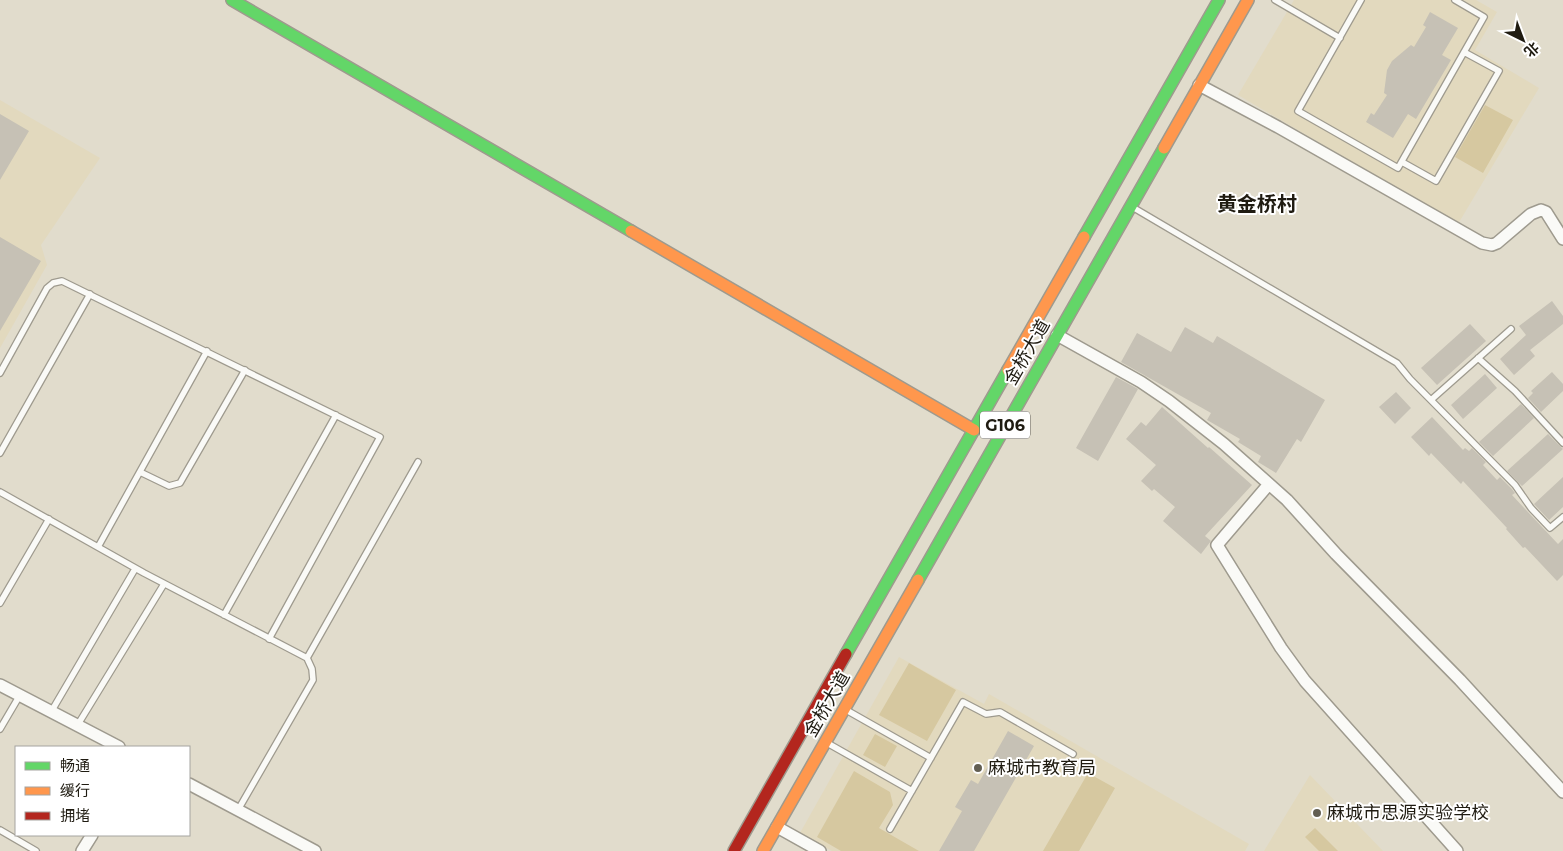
<svg xmlns="http://www.w3.org/2000/svg" width="1563" height="851" font-family="Montserrat,'Noto Sans SC',sans-serif">
<style>
.built{fill:#e2d9be}
.green{fill:#d6c8a0}
.building{fill:#c6c1b5}
.lines{fill:none;stroke-linecap:round;stroke-linejoin:round}
.lane-casing{stroke:#9e9a8e;stroke-width:8}
.street-casing{stroke:#9e9a8e;stroke-width:14}
.fast-casing{stroke:#9e9a8e;stroke-width:14}
.slow-casing{stroke:#9e9a8e;stroke-width:14}
.jam-casing{stroke:#9e9a8e;stroke-width:14}
.lane{stroke:#fafaf7;stroke-width:5.5}
.street{stroke:#fafaf7;stroke-width:11}
.fast{stroke:#63d668;stroke-width:11}
.slow{stroke:#ff974d;stroke-width:11}
.jam{stroke:#b3261e;stroke-width:11}
.poi-dot{fill:#635f52;stroke:#fff;stroke-width:2}
.labels{text-anchor:middle;dominant-baseline:central;stroke-width:4;stroke-linejoin:round;paint-order:stroke}
.shield{fill:#fff;stroke:#625f58;stroke-width:1}
.shield-label{font-size:16px;font-weight:bold;fill:#1f1b11}
.street-label{font-size:18px;fill:#1f1b11;stroke:#fff}
.poi-label{font-size:18px;fill:#1f1b11;stroke:#fff;text-anchor:start}
.quarter-label{font-size:20px;font-weight:bold;fill:#1f1b11;stroke:#fff}
</style>
<rect width="100%" height="100%" fill="#e1dccc"/>
<path class="built" d="M1294,0H1476L1497,12L1475,50L1539,88L1458,224L1238,95Z
M0,100L100,158L41,245L47,265L0,348Z
M899,657L984,704L989,694L1249,844L1245,851H832L800,833Z
M1310,775L1383,851H1264Z"/>
<path class="green" d="M1485,105L1513,120L1483,173L1455,157Z
M909,663L956,690L927,741L879,715Z
M875,734L897,746L885,767L863,755Z
M854,771L890,792L893,805L879,828L919,851H841L817,837Z
M1088,773L1115,788L1079,851H1043Z
M1315,828L1338,851H1319L1305,837Z"/>
<path class="building" d="M1430,12L1458,28L1442,55L1451,60L1416,119L1408,114L1393,138L1366,122L1371,113L1374,115L1387,95L1384,93L1387,70L1392,61L1411,45L1414,47L1426,27L1423,25Z
M0,114L29,131L0,180Z
M0,237L41,261L0,331Z
M1552,301L1563,316V324L1530,350L1535,356L1514,375L1500,359L1526,335L1519,326Z
M1470,324L1486,341L1437,385L1421,368Z
M1185,327L1213,343L1217,336L1325,400L1301,442L1297,439L1276,473L1258,462L1261,456L1238,442L1240,439L1207,420L1211,413L1121,362L1137,333L1171,352Z
M1552,372L1563,384V391L1541,412L1528,398L1533,393L1531,391Z
M1485,374L1497,388L1463,419L1451,405Z
M1116,377L1138,389L1098,461L1076,448Z
M1396,392L1411,408L1395,424L1379,407Z
M1521,404L1534,418L1493,456L1479,442Z
M1162,407L1208,448L1209,447L1252,485L1205,536L1211,541L1201,554L1163,521L1175,507L1154,489L1152,491L1141,481L1156,465L1126,439L1141,422L1146,426Z
M1432,417L1463,450L1465,448L1469,451L1472,448L1486,462L1483,465L1497,480L1500,477L1511,488L1515,493L1512,495L1558,544L1563,539V575L1557,581L1525,547L1523,548L1506,529L1507,528L1463,481L1461,484L1431,453L1429,456L1411,437Z
M1548,434L1563,449L1522,486L1507,471Z
M1563,477V507L1549,520L1534,504Z
M1008,731L1034,746L974,851H939L962,811L955,807L971,780L978,784Z"/>
<g class="lines">
<g class="lane-casing">
<path id="lane" d="M1275,0L1340,38
M1361,0L1298,111L1398,168L1484,17L1455,0
M1402,162L1436,181L1499,71L1464,52
M1134,208L1397,363L1410,379L1515,485L1531,508L1550,528L1563,517
M1478,358L1515,391L1563,443
M0,373L47,288L53,283L62,281L380,437L269,639
M1431,400L1511,329
M0,453L90,294
M140,472L169,486L180,483L245,370
M0,492L144,573L307,658L312,669L313,680L238,810
M98,547L207,351
M0,603L49,519
M224,615L336,415
M307,658L418,462
M848,711L931,758
M51,712L135,569
M77,726L164,584
M0,729L20,695
M829,744L912,791
M890,829L963,702L986,714L1000,712L1073,754
M0,830L36,851"/>
</g>
<g class="street-casing">
<path id="street" d="M1199,85L1278,127L1482,243L1492,245L1497,243L1531,214L1541,210L1546,212L1563,239
M1057,335L1141,382L1169,401L1224,444L1287,500L1336,554L1460,680L1563,792
M1269,484L1217,545L1281,648L1305,681L1457,851
M0,685L119,747
M189,784L315,851
M777,827L820,851
M82,851L92,835"/>
</g>
<g class="fast-casing">
<path id="fast" d="M232,0L631,231
M1084,237L1219,0
M918,580L1164,148
M846,654L1008,370"/>
</g>
<g class="slow-casing">
<path id="slow" d="M1164,148L1248,0
M631,231L974,430
M1008,370L1084,237
M763,851L918,580"/>
</g>
<g class="jam-casing">
<path id="jam" d="M734,851L846,654"/>
</g>
<use href="#lane" class="lane"/>
<use href="#street" class="street"/>
<use href="#fast" class="fast"/>
<use href="#slow" class="slow"/>
<use href="#jam" class="jam"/>
</g>
<g class="poi-dot">
<circle cx="978" cy="768" r="5"/>
<circle cx="1317" cy="813" r="5"/>
</g>
<g class="labels">
<rect class="shield" x="980" y="411.5" width="50" height="27" rx="4"/>
<g class="shield-label">
<text x="1005" y="425">G106</text>
</g>
<g class="street-label">
<text transform="translate(1027 352) rotate(-60)">金桥大道</text>
<text transform="translate(827 704) rotate(-60)">金桥大道</text>
</g>
<g class="poi-label">
<text x="988" y="768">麻城市教育局</text>
<text x="1327" y="813">麻城市思源实验学校</text>
</g>
<g class="quarter-label">
<text x="1257" y="204">黄金桥村</text>
</g>
</g>
<rect x="15" y="746" width="175" height="90" fill="#ffffff" stroke="#a5a4a0"/>
<rect x="25" y="762" width="25" height="8" fill="#63d668" stroke="#a5a4a0"/>
<text x="60" y="771" font-size="15" fill="#1f1b11">畅通</text>
<rect x="25" y="787" width="25" height="8" fill="#ff974d" stroke="#a5a4a0"/>
<text x="60" y="796" font-size="15" fill="#1f1b11">缓行</text>
<rect x="25" y="812" width="25" height="8" fill="#b3261e" stroke="#a5a4a0"/>
<text x="60" y="821" font-size="15" fill="#1f1b11">拥堵</text>
<g transform="translate(1523 40) rotate(138)" stroke="#ffffff" stroke-width="4" paint-order="stroke">
<path d="M0-4L9 19L0 12L-9 19Z" fill="#1f1b11"/>
<text y="-8" font-size="14" font-weight="bold" text-anchor="middle" fill="#1f1b11">北</text>
</g>
</svg>
